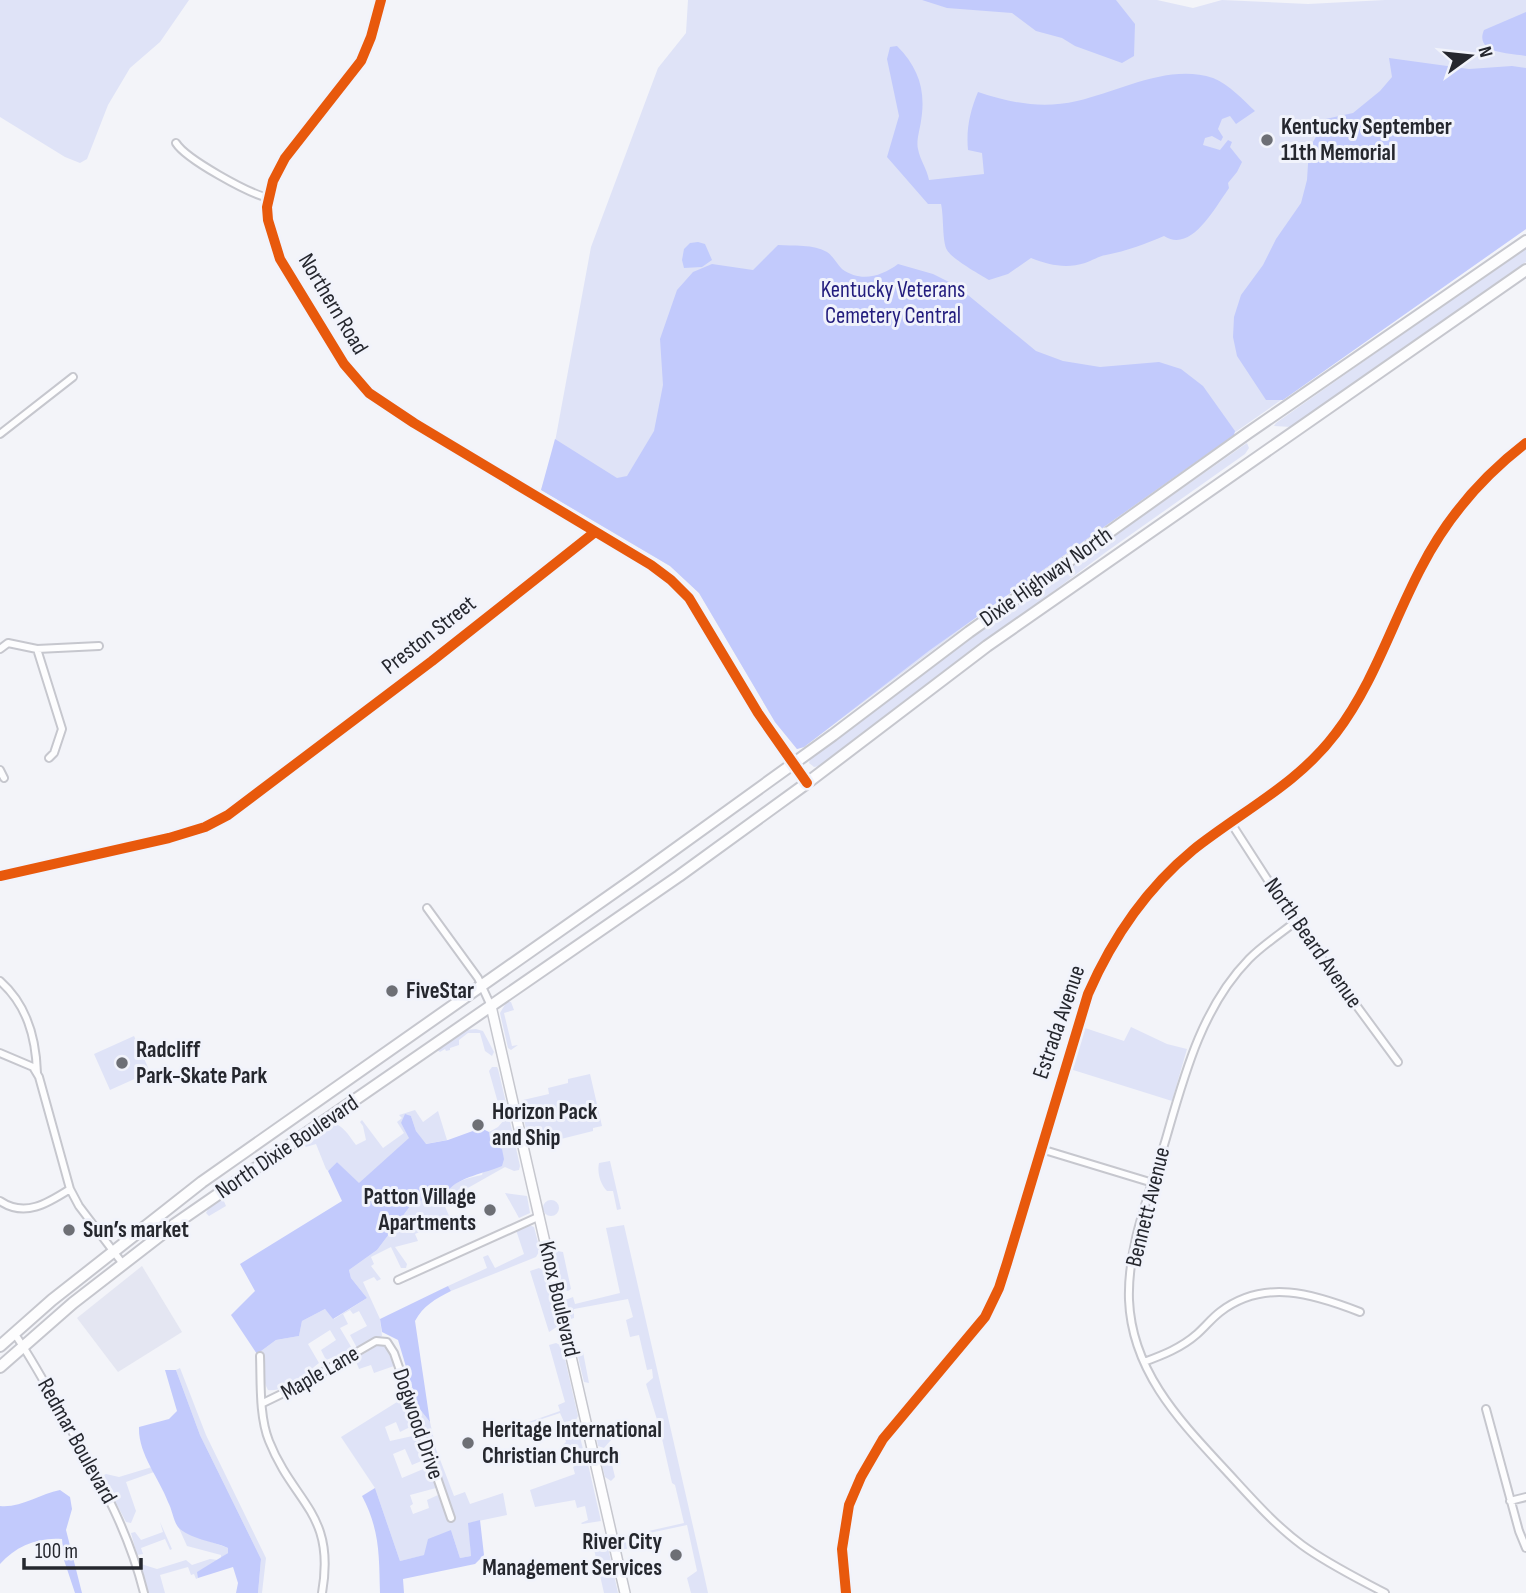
<svg xmlns="http://www.w3.org/2000/svg" width="1526" height="1593" font-family="'Sofia Sans Condensed',sans-serif">
<style>
.built{fill:#e4e6f2}
.green{fill:#dfe3f7}
.forest{fill:#c2cafc}
.water{fill:#c1cbfd}
.lines{fill:none;stroke-linecap:round;stroke-linejoin:round}
.minor-casing{stroke:#c6c7ce;stroke-width:10}
.secondary-casing{stroke:#c6c7ce;stroke-width:12}
.trunk-casing{stroke:#c6c7ce;stroke-width:14}
.minor{stroke:#fdfdfe;stroke-width:6}
.secondary{stroke:#fdfdfe;stroke-width:9}
.trunk{stroke:#fdfdfe;stroke-width:10}
.cycleway-casing{stroke:#f1f3fb;stroke-width:15}
.cycleway{stroke:#e8590c;stroke-width:10}
.poi-dot{fill:#6d6f75;stroke:#f1f3fb;stroke-width:2.5}
.labels{text-anchor:middle;dominant-baseline:central;stroke-width:6;stroke-linejoin:round;paint-order:stroke}
.poi-label{font-size:23px;font-weight:bold;fill:#25272e;stroke:#f1f3fb;text-anchor:start}
.park-label{font-size:23px;fill:#221c7d;stroke:#f1f3fb}
.street-label{font-size:23px;fill:#25272e;stroke:#f1f3fb}
</style>
<rect width="100%" height="100%" fill="#f3f4f9"/>
<path class="built" d="M142,1266L182,1332L118,1372L77,1318Z"/>
<path class="green" d="M0,0H189L160,42L130,68L108,105L87,159L80,163L65,157L0,117Z
M688,0H1157L1193,8L1222,0L1308,4L1385,0H1526V229L1234,433L989,608L804,747L797,749L775,722L699,593L670,566L541,490L552,458L591,247L658,68L686,33Z
M1526,247V262L1291,427L1274,426L1276,423Z
M1247,443L1249,448L1245,454L1106,552L820,766L814,767L809,763L810,759L994,620Z
M507,1001L511,1002L514,1010L504,1013L512,1046L518,1045L511,1050L508,1048L500,1013Z
M1082,1027L1124,1041L1131,1027L1167,1044L1187,1049L1172,1101L1070,1069Z
M476,1029L483,1031L494,1052L492,1056L485,1051L480,1033H468L459,1040V1045L450,1048V1050L446,1051L445,1049L440,1052L437,1050L466,1030Z
M134,1036L150,1072L110,1090L94,1054Z
M492,1067H497L498,1069L507,1107L503,1113L500,1110L489,1071Z
M590,1074L602,1126L593,1128V1131L533,1146L530,1145L520,1103L523,1100L549,1094L548,1088L568,1083V1079Z
M415,1110L423,1122L438,1111L447,1140L425,1144L416,1131L411,1116L401,1123L410,1138L359,1184L337,1162L328,1171L326,1169L316,1144L306,1147L302,1143L330,1122C344,1125 348,1135 356,1145L366,1140L363,1126L360,1122L362,1120L383,1148L404,1133L397,1122L402,1118L399,1115Z
M504,1120L510,1121L520,1166L519,1170L514,1171L505,1167L443,1202L450,1218L415,1234L418,1241L395,1247L407,1264L406,1268H401L391,1247L371,1257L374,1264L371,1266L381,1279L377,1281L374,1277L363,1282L380,1319L382,1336L357,1348L350,1335L367,1326L359,1311L353,1314L350,1310L343,1314L348,1324L340,1328L353,1350L326,1360L321,1350L336,1340L330,1330L308,1344L319,1363C307,1373 284,1393 268,1390C261,1378 264,1366 257,1354L276,1340L299,1336L302,1321L325,1309L334,1319L367,1298L351,1278L349,1270L377,1250L411,1205L429,1197L433,1191H448C456,1180 469,1178 482,1175L491,1144L489,1132L498,1127Z
M610,1161L621,1209L617,1210L613,1191H607C600,1184 597,1172 599,1163Z
M505,1193L527,1196L530,1213L519,1218Z
M220,1199H223L226,1206L209,1216L206,1213L209,1207Z
M543 1208a8 8 0 1 1 16 0a8 8 0 1 1-16 0Z
M529,1225L534,1227L540,1250L536,1257L451,1291L448,1286L487,1268L483,1257L488,1255L495,1268L524,1254L516,1230Z
M624,1225L703,1570L708,1593H691L687,1578L697,1571L687,1525L626,1538L627,1549H622L620,1539L622,1537L684,1523L675,1485L672,1483L660,1430L653,1429L611,1440L604,1448L598,1446L597,1440L659,1426L646,1384L653,1378L652,1369L647,1370L639,1335L630,1337L626,1320L633,1317L628,1299L574,1309V1318L571,1319L565,1300L573,1297L575,1304L620,1293L606,1228Z
M557,1251L563,1252L571,1289L568,1291L562,1289L554,1254Z
M539,1268L544,1271L558,1326L549,1332L530,1271Z
M556,1343L562,1346L578,1416L576,1420L564,1422L560,1413L506,1431L508,1437L500,1439L497,1433L560,1411L558,1405L565,1402L549,1345Z
M380,1344C390,1347 391,1357 394,1366L374,1373L371,1365L359,1369L355,1359Z
M581,1350L583,1352L589,1383L584,1382L577,1353Z
M180,1368L206,1435L266,1558L262,1593H258L261,1559L200,1435L176,1370Z
M405,1397L414,1425L400,1432L396,1422L385,1427L390,1441L417,1435L426,1459L412,1465L405,1449L393,1454L402,1478L428,1467L436,1488L410,1495L413,1504L410,1506L413,1514L429,1508L427,1500L438,1495L448,1522L455,1521L420,1419L418,1407L430,1422L436,1449L454,1496L465,1492L470,1504L503,1493L507,1515L469,1523L471,1556L460,1558L451,1530L425,1555L400,1561L375,1488L341,1437Z
M576,1432L579,1433L583,1449L563,1457L566,1451L561,1447L566,1442L564,1435Z
M607,1457L611,1460L615,1477L611,1481L605,1477L601,1461Z
M582,1462L588,1464L601,1521L582,1524L581,1523L588,1520L585,1506L577,1508L575,1500L535,1507L530,1490L575,1474L573,1467Z
M152,1467L154,1472L126,1482L136,1511L131,1523L126,1522L102,1476L106,1474L119,1477Z
M160,1522L172,1549L170,1550L165,1539L141,1548L143,1554L137,1555L131,1533L135,1532L141,1540L163,1532Z
M178,1526L189,1534L228,1548V1553L221,1558V1555L187,1546Z
M605,1540L607,1543L618,1593H604L593,1545H586Z
M210,1559L218,1560L198,1572V1578L196,1579L194,1574L191,1575L188,1567L160,1575L165,1593H148L141,1564L157,1569L186,1560L192,1565Z"/>
<path class="forest" d="M922,0H1116L1135,24L1134,56L1122,63L1075,46L1062,38L1036,31L1012,13L947,8Z
M1526,12V56C1510,53 1474,54 1484,30Z
M897,46C919,68 926,91 921,121C920,129 916,141 918,149C920,160 927,169 929,180L984,174L982,153L968,150C966,129 970,111 978,92C1011,103 1042,109 1077,101C1120,91 1169,63 1213,78C1229,84 1243,100 1255,111L1236,124L1230,116L1222,119L1218,129L1223,137L1221,141L1212,136L1205,138L1203,145L1220,150L1228,140L1232,142L1230,147L1242,162L1237,172L1228,183L1229,188L1225,194C1213,211 1190,253 1164,236C1145,244 1127,251 1106,255C1098,256 1092,261 1085,263C1066,269 1049,265 1031,258L1008,274L989,280C979,274 952,259 947,250C942,241 944,217 941,204H928L887,157L899,116L887,59L890,47Z
M1389,58L1469,69L1512,66L1526,68V229L1283,400H1266L1237,356L1233,337L1234,317L1241,295L1263,265L1276,239L1301,203L1307,180L1309,149L1322,126L1321,120L1353,113L1380,91L1392,77Z
M778,245C793,246 814,244 827,252C833,256 837,264 842,269C861,283 882,276 898,264L933,274L957,286L1036,351L1063,361L1100,367L1159,362L1181,369L1203,386L1235,431L1234,435L930,650L804,747L797,749L775,722L699,593L670,566L541,490L555,439L617,478L627,476L654,431L663,385L660,339L677,290L693,272L712,264L753,270Z
M405,1114L411,1116L416,1131L426,1144L448,1140L481,1128L489,1132L491,1144L502,1149L504,1159L502,1166C486,1173 458,1177 448,1191H433L429,1197L411,1205L377,1250L349,1270L351,1278L367,1298L333,1319L325,1309L302,1321L299,1336L276,1340L257,1354L231,1315L255,1291L240,1264L342,1201L328,1171L337,1162L359,1183L409,1138L401,1123Z
M448,1286L451,1291C435,1299 423,1306 415,1321L430,1422L418,1407L398,1340L382,1332L380,1319Z
M165,1370H176L200,1435L261,1559L258,1593H236L238,1583L233,1567L198,1578L197,1572L228,1553V1548C213,1541 189,1539 178,1527C173,1520 172,1509 168,1502C159,1478 138,1454 139,1427L169,1419L177,1411Z
M375,1488L400,1561L424,1555L428,1539L451,1530L460,1558L471,1556L468,1523L480,1520L484,1555L475,1564L403,1579L404,1593H380C379,1556 380,1530 362,1496Z
M60,1490L70,1497L72,1509L66,1530L82,1593H75L64,1560L62,1539C38,1537 16,1546 0,1564V1506C21,1508 40,1494 60,1490Z"/>
<path class="water" d="M698,242L705,244L712,260L702,267L684,268L682,260L684,249L690,243Z"/>
<g class="lines">
<g class="minor-casing">
<path id="minor" d="M381,0L371,37L361,61L285,158L273,181L267,207L268,220L280,259L344,364L369,393L414,423L651,565L671,580L689,598L758,713L807,783
M176,143C186,159 249,194 269,198
M0,434L73,377
M0,649L8,643L37,649L62,729L54,753L49,758
M37,649L99,646
M0,770L4,778
M1231,823L1295,922L1398,1062
M0,876L169,838L205,827L228,815L432,661L595,532
M427,908L478,978L491,1006
M1295,922C1280,934 1263,945 1249,959C1203,1006 1185,1072 1167,1135C1152,1188 1127,1244 1129,1300C1132,1374 1183,1424 1230,1475C1253,1500 1275,1525 1302,1545C1328,1564 1357,1578 1385,1593
M0,981C27,1005 36,1037 37,1073
M0,1053L33,1067L39,1077L70,1189L79,1206L123,1264
M1041,1149L1153,1183
M0,1201C25,1218 48,1203 70,1189
M398,1280L540,1216
M14,1333C35,1363 51,1395 69,1426C101,1483 128,1529 144,1593
M260,1356C261,1382 259,1416 269,1441C294,1504 336,1513 322,1593
M1144,1362C1163,1355 1181,1348 1197,1334C1205,1327 1212,1318 1220,1312C1264,1278 1314,1294 1360,1312
M263,1403L302,1384L376,1341L387,1342L394,1353L451,1518
M1486,1409L1519,1531L1526,1548
M1510,1501L1526,1497
M846,1593L842,1549L849,1505L861,1477L883,1439L985,1317L999,1288L1007,1263L1088,994C1112,939 1147,888 1193,850C1242,811 1298,784 1336,733C1374,683 1392,623 1421,568C1446,519 1483,476 1526,443"/>
</g>
<g class="secondary-casing">
<path id="secondary" d="M491,1006L625,1593"/>
</g>
<g class="trunk-casing">
<path id="trunk" d="M0,1346L52,1300L202,1182L639,875L833,735L969,632L1248,433L1526,241
M0,1367L73,1303L175,1224L679,876L807,783L987,646L1526,270"/>
</g>
<use href="#minor" class="minor"/>
<use href="#secondary" class="secondary"/>
<use href="#trunk" class="trunk"/>
<g class="cycleway-casing">
<path id="cycleway" d="M381,0L371,37L361,61L285,158L273,181L267,207L268,220L280,259L344,364L369,393L414,423L651,565L671,580L689,598L758,713L807,783
M0,876L169,838L205,827L228,815L432,661L595,532
M846,1593L842,1549L849,1505L861,1477L883,1439L985,1317L999,1288L1007,1263L1088,994C1112,939 1147,888 1193,850C1242,811 1298,784 1336,733C1374,683 1392,623 1421,568C1446,519 1483,476 1526,443"/>
</g>
<use href="#cycleway" class="cycleway"/>
</g>
<g class="poi-dot">
<circle cx="1267" cy="140" r="7"/>
<circle cx="392" cy="991" r="7"/>
<circle cx="122" cy="1063" r="7"/>
<circle cx="478" cy="1125" r="7"/>
<circle cx="490" cy="1210" r="7"/>
<circle cx="69" cy="1230" r="7"/>
<circle cx="468" cy="1443" r="7"/>
<circle cx="676" cy="1555" r="7"/>
</g>
<g class="labels">
<g class="poi-label">
<text x="1281" y="127">Kentucky September<tspan x="1281" dy="26">11th Memorial</tspan></text>
<text x="406" y="991">FiveStar</text>
<text x="136" y="1050">Radcliff<tspan x="136" dy="26">Park-Skate Park</tspan></text>
<text x="492" y="1112">Horizon Pack<tspan x="492" dy="26">and Ship</tspan></text>
<text x="476" y="1197" text-anchor="end">Patton Village<tspan x="476" dy="26">Apartments</tspan></text>
<text x="83" y="1230">Sun’s market</text>
<text x="482" y="1430">Heritage International<tspan x="482" dy="26">Christian Church</tspan></text>
<text x="662" y="1542" text-anchor="end">River City<tspan x="662" dy="26">Management Services</tspan></text>
</g>
<g class="park-label">
<text x="893" y="290">Kentucky Veterans<tspan x="893" dy="26">Cemetery Central</tspan></text>
</g>
<g class="street-label">
<text transform="translate(333 304) rotate(59)">Northern Road</text>
<text transform="translate(1046 577) rotate(-35)">Dixie Highway North</text>
<text transform="translate(429 635) rotate(-38)">Preston Street</text>
<text transform="translate(1313 943) rotate(55)">North Beard Avenue</text>
<text transform="translate(1059 1022) rotate(-71)">Estrada Avenue</text>
<text transform="translate(287 1147) rotate(-34)">North Dixie Boulevard</text>
<text transform="translate(1148 1207) rotate(-76)">Bennett Avenue</text>
<text transform="translate(559 1299) rotate(77)">Knox Boulevard</text>
<text transform="translate(320 1373) rotate(-30)">Maple Lane</text>
<text transform="translate(418 1424) rotate(71)">Dogwood Drive</text>
<text transform="translate(77 1441) rotate(61)">Redmar Boulevard</text>
</g>
</g>
<g transform="translate(1470 56) rotate(75)" stroke="#f1f3fb" stroke-width="5" paint-order="stroke">
<path d="M0-5L12 26L0 18L-12 26Z" fill="#25272e"/>
<text y="-10" font-size="19" font-weight="bold" text-anchor="middle" fill="#25272e">N</text>
</g>
<path d="M24 1558v10h117v-10" fill="none" stroke="#25272e" stroke-width="3.5"/>
<text x="35" y="1558" font-size="21" fill="#25272e" stroke="#f1f3fb" stroke-width="5" paint-order="stroke">100 m</text>
</svg>
